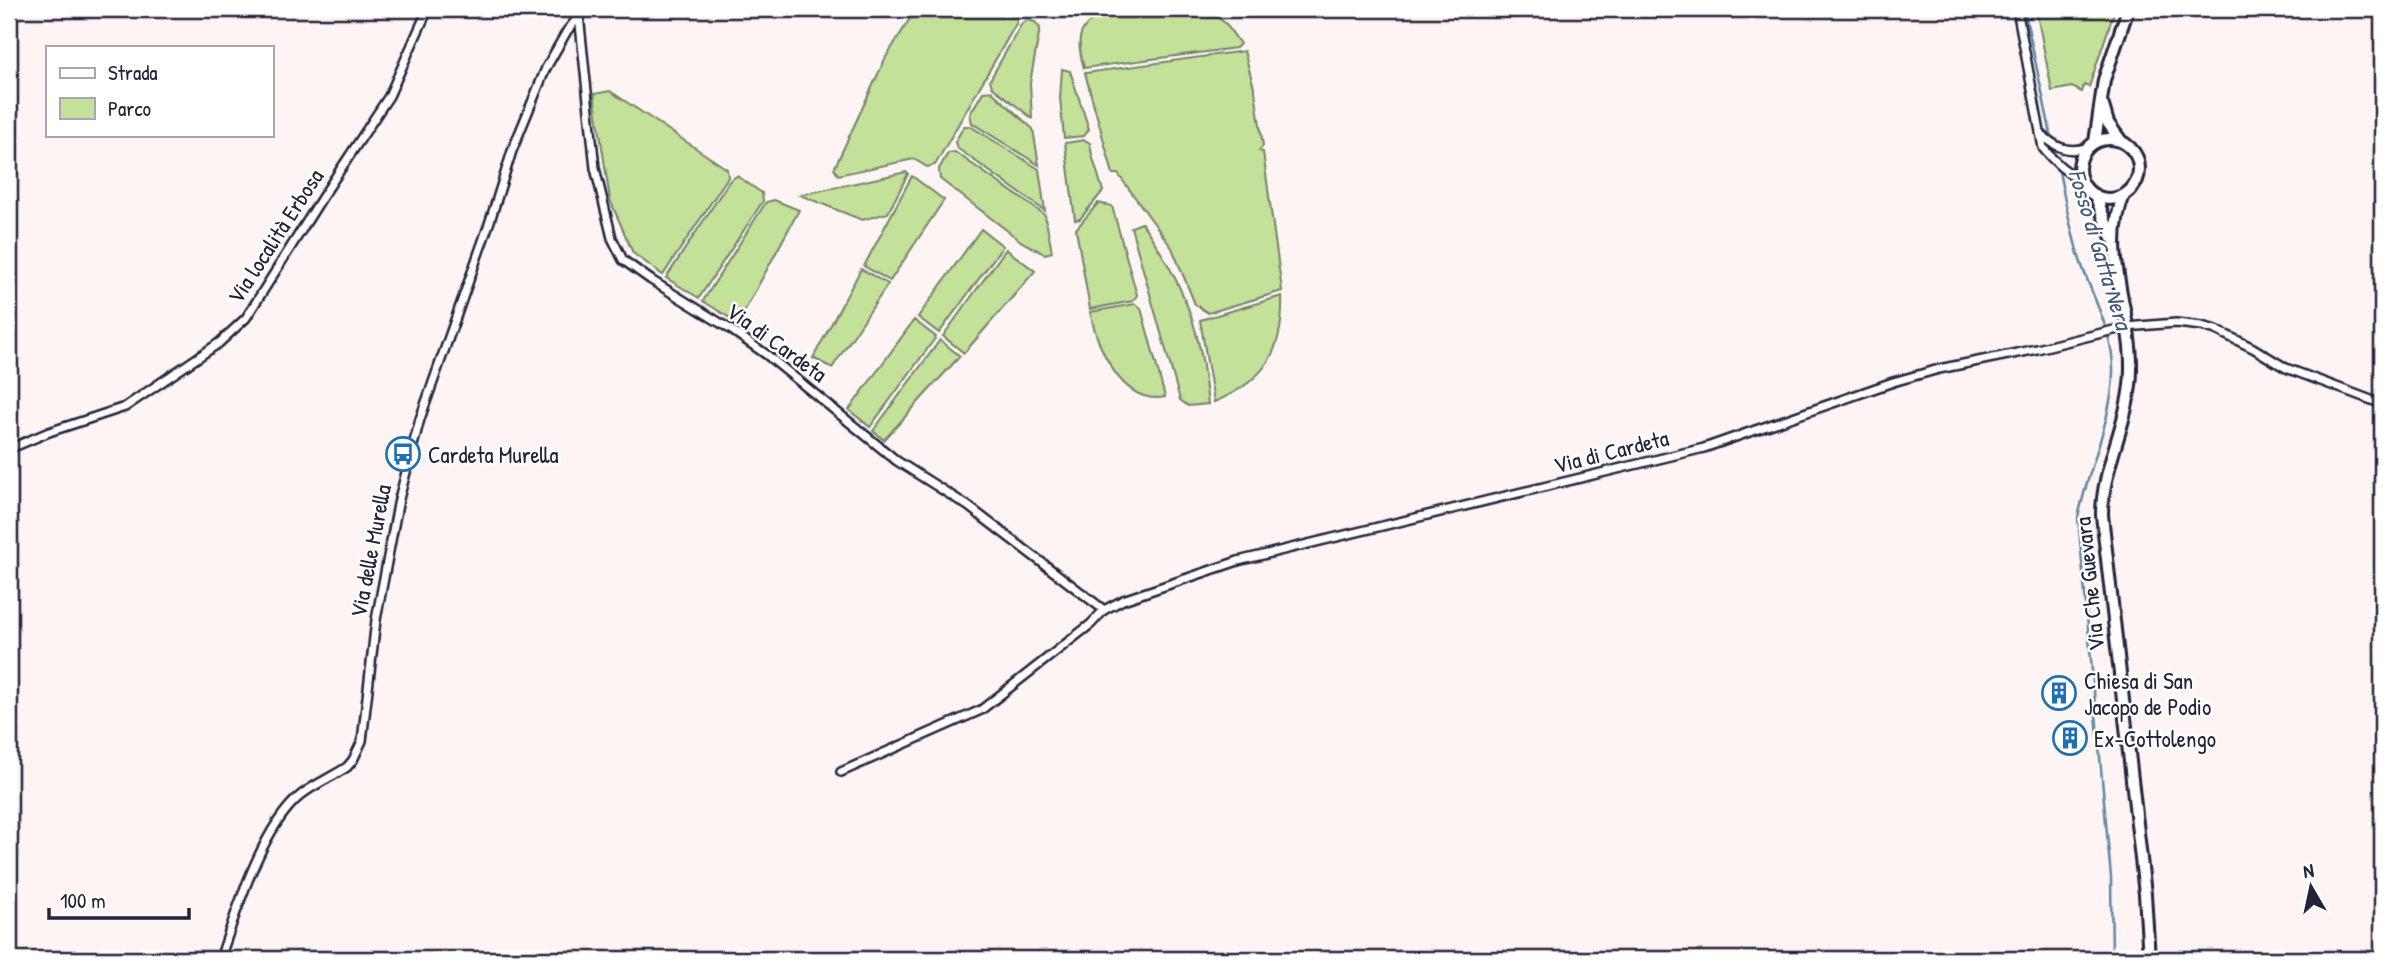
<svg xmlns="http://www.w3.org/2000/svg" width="2391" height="968" font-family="'Patrick Hand',sans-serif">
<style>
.green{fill:#c3e199;stroke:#72826a;stroke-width:2}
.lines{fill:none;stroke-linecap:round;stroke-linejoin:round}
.stream{stroke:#5f86a3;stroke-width:2.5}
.street-casing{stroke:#22223b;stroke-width:12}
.secondary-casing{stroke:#22223b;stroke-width:16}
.street{stroke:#fff;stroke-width:7}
.secondary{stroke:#fff;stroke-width:10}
.labels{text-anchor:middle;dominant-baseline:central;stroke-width:5;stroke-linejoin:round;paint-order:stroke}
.street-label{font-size:23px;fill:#22223b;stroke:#fff}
.poi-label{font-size:23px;fill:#22223b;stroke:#fff;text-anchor:start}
.water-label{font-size:24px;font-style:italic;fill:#455c78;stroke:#fff}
</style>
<rect width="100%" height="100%" fill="#fef4f3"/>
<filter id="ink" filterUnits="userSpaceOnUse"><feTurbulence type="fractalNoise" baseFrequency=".0143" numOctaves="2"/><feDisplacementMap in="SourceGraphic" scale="14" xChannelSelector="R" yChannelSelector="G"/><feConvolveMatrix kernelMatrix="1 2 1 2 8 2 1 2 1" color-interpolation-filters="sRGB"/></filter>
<g filter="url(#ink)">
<path class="green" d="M916,9H1016L1017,22L935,165L927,167L914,159L838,175L834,169L886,57Z
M1107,9H1208L1226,24L1240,44L1236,48L1084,68C1075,36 1078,27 1107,9Z
M2036,9H2115L2089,87L2084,85L2082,92L2072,87L2052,91Z
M1028,20L1035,22L1040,28L1030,83L1032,118L992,87L990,80L1022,23Z
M1244,51L1255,91L1263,146L1259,151L1263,152L1282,291L1208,313L1195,304L1172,248L1118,174H1113L1085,73Z
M1062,69L1070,71L1089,129L1084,136L1064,138L1060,98Z
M610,91L727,169L728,177L663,275L633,253L610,200L594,94Z
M991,91L1033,129L1039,165L972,123L970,114L983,92Z
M964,126H970L1039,169L1045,211L957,148L955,142Z
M1085,140L1090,143L1092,155L1103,191L1080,219L1075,220L1065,143Z
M955,152L1045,215L1052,252L1045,254L1022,242L940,179L939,169L948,153Z
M906,172L908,174L888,213L862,220L800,195Z
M737,176L762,193L763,201L699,298L666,278L730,180Z
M912,176L944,200L890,281L864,266Z
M774,200L799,210L738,323L703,301L766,202Z
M1098,203L1112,206L1137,295L1133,301L1090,309L1076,229Z
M1142,223C1167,259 1190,302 1199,345C1204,364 1205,384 1208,404L1188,406L1180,400L1131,227Z
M981,229L1003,246L939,333L918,317Z
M1006,249L1035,271L964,353L943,336Z
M861,269L888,284L832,368L813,358Z
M1282,296C1284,351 1265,381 1214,402L1200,320Z
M1135,304L1141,308L1165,397C1121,406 1097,346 1090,312Z
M914,320L936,337L870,427L849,410Z
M940,340L960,356L884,440L873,431Z"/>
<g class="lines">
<path class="stream" d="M2024,9L2052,139
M2053,145L2056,159
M2058,166C2064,197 2070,229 2080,260C2092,297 2114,333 2113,372C2113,417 2087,472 2078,518L2111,877L2112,959"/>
<g class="street-casing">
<path id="street" d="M2017,9L2043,148C2054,162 2065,172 2081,180
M579,15L595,168L612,238L623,260L651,280L730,329L767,355L897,461L968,506L1104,610L1123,600L1238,561L1704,448L1893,382L1939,369L2037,349L2126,327L2176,323L2202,326L2216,330L2253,348L2286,368L2382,404
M2040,133C2055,147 2067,154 2088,147
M9,449L49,432L125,407L219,343L246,318L323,196L389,96L428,9
M841,772L981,710L1091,624L1104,610
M220,959C236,912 262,826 301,795C315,784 332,777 347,767L353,760L362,741L376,620L399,499L420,419L490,221L512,151L546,68L567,31L585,9"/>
</g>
<g class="secondary-casing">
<path id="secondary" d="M2103,106L2108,123L2121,141
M2079 169a30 30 0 1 1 60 0a30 30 0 1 1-60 0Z
M2095,142L2104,80L2128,9
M2095,195L2112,238
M2124,195C2100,253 2132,310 2131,369C2131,419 2102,465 2102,515L2145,894L2149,959"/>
</g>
<use href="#street" class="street"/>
<use href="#secondary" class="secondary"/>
</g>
</g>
<defs>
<g id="bus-ring" transform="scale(1.75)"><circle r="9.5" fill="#fff" stroke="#1f6fb2" stroke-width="1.5"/><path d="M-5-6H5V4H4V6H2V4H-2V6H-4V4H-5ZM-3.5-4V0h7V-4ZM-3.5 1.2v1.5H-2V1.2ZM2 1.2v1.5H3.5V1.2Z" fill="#1f6fb2"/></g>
<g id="building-ring" transform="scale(1.75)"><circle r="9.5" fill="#fff" stroke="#1f6fb2" stroke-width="1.5"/><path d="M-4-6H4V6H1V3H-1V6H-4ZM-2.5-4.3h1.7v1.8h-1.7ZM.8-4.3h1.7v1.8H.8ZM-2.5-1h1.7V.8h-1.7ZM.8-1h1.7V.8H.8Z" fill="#1f6fb2"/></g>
</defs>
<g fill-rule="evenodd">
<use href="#bus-ring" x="403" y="454"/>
<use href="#building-ring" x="2059" y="693"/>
<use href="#building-ring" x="2070" y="738"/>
</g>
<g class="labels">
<g class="street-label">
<text transform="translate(275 236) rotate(-57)">Via località Erbosa</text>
<text transform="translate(777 342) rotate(36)">Via di Cardeta</text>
<text transform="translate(1611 451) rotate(-14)">Via di Cardeta</text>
<text transform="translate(370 551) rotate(-79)">Via delle Murella</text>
<text transform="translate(2089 584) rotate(-96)">Via Che Guevara</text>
</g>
<g class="poi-label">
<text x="428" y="454">Cardeta Murella</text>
<text x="2084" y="680">Chiesa di San<tspan x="2084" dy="26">Jacopo de Podio</tspan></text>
<text x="2094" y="738">Ex-Cottolengo</text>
</g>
<g class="water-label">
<text transform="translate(2101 249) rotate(73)">Fosso di Gatta Nera</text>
</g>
</g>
<rect width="2391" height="968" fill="none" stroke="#fff" stroke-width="35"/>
<rect x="18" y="18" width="2356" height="933" fill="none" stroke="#22223b" stroke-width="2.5" filter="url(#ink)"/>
<rect x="46" y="46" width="228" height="91" fill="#ffffff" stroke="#a7a7b1" stroke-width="2"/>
<rect x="60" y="68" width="35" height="10" fill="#ffffff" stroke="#a7a7b1" stroke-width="2"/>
<text x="108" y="80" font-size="21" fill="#22223b">Strada</text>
<rect x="60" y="98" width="35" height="21" fill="#c3e199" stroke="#a7a7b1" stroke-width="2"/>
<text x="108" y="116" font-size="21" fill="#22223b">Parco</text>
<g transform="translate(2311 887) rotate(351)" stroke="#ffffff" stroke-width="5" paint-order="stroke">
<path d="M0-5L12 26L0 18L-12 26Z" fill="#22223b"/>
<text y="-10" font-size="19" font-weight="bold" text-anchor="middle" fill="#22223b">N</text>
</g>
<path d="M49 908v10h140v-10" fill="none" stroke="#22223b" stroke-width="3.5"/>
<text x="60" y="908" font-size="21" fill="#22223b" stroke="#ffffff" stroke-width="5" paint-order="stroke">100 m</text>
</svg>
